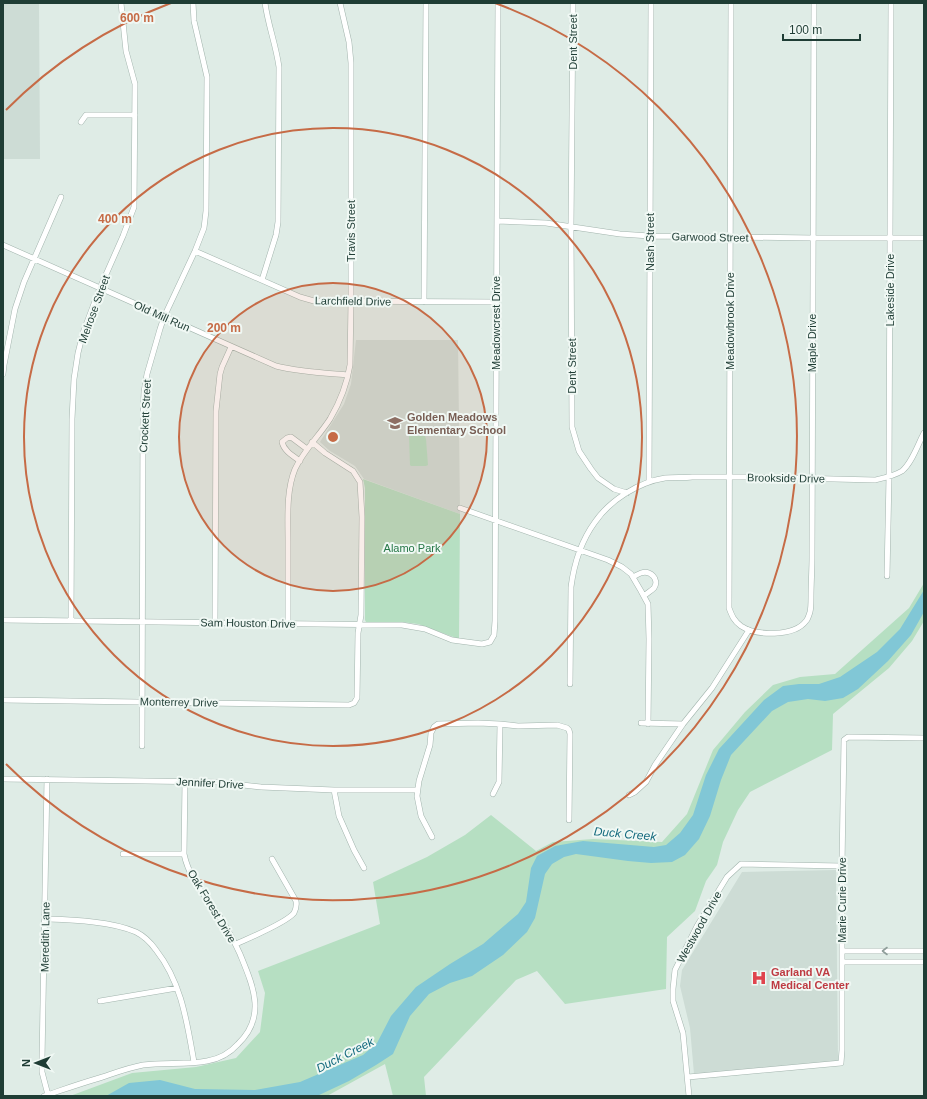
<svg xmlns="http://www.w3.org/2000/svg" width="927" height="1099" font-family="Arial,sans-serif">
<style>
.built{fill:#cddcd5}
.green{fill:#b6dfc2}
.water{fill:#81c7d6}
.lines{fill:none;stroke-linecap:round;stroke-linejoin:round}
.minor-casing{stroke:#a2b4ad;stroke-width:6}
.minor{stroke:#fff;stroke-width:5}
.oneway{stroke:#8f9e9a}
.ring{fill:none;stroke:#c66b46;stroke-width:2}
.labels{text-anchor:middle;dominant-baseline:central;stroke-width:4;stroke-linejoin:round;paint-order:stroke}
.street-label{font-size:11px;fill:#1f3d35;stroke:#f0f8f4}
.education-label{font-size:11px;font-weight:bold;fill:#785e54;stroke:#f0f8f4;text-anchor:start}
.park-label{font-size:11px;fill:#257747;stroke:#f0f8f4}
.health-label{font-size:11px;font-weight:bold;fill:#be3a42;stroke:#f0f8f4;text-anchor:start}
.water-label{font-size:12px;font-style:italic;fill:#146a7e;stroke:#f0f8f4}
.centre{fill:#c66b46;stroke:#f0f8f4;stroke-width:2}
.ring-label{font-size:12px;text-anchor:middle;font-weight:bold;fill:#c66b46;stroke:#f0f8f4;stroke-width:4;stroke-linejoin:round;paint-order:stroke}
</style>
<rect width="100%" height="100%" fill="#dfece6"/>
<path class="built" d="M3,3H39L40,159H3Z
M356,340H458L460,514L364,479L355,466L330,451L320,442L344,404L351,384Z
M836,870L838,1061L694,1074L690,1028L680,986L682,970L742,872Z"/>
<path class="green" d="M409,436H425L426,439L428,465L426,466H411L410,465Z
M363,479L460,514L459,639L418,624L402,622H366L365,620V488Z
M924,583V621L912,641L889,668L833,714L832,750L750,792L738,810L723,842L717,865L706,881L695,911L667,937L666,989L565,1004L537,971L516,980L424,1077L426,1096H393L385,1064L327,1096H70L132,1073L196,1067L236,1058L260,1032L265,993L258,971L380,924L373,882L427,857L465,835L491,815L536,851L553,842L593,839L662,842L687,814L713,750L745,712L773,685L800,677L835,674L909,608Z"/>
<path class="water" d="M924,590V612L911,635L888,661L858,689L843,698L825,701L808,699L788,702L772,711L731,755L721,780L710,816L699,839L685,855L672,862L651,863L628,861L576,854L564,857L552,864L545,874L535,918L527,932L503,955L472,976L450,983L429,994L410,1016L393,1054L376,1065L349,1081L317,1096H106L129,1083L160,1080L195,1089L255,1090L300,1082L363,1055L377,1043L391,1016L416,987L450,964L483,944L518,914L526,902L531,868L537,856L555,846L583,841L654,847L666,845L680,833L693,815L706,775L719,749L764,700L783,686L799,684H819L840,677L877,652L900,629Z"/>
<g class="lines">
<g class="minor-casing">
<path id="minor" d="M573,3L571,226L572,427L579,451L591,469L598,478L614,489L627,493
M731,3L729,608C732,616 734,621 741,626C756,636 794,637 806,621C808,619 809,615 810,612C811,608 811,602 811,597C811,584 812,570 812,557L814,3
M81,122L86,115H135
M497,221L546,223L620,234L650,236L813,238H924
M3,245L276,366C300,372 324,373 348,375
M195,251L300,297L314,301L496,302
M262,280L276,235L278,222L279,67C276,45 268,25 265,3
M424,302L426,3
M3,374L4,365L15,309L24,282L61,197
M300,461C293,456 284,451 282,442L287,438L291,437L307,449
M649,482L651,3
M460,508L608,560L622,567L631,574L641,591L648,604L649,639L648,724
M887,576L889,477L891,3
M633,577C635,576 638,574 641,573C650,570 660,579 654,588C651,591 647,593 644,596
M3,620L402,625L425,629L452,640L482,644L490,642L494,635L495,621L498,3
M71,621L72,419L74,379L78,353L83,333L100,288L123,236L134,207L135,84L126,51L121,3
M215,622L216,411L220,374L222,367L231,347
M288,623C288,596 288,569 288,541C288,518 286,491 295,469C304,450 319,436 330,419C340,402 347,384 350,365L351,301V63L349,42L340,3
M570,684L571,587C574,564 581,541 595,522C610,500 639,482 665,478C674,477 684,478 692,477C713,477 733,477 753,477C794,478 834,479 875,480C884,478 894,476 902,471C912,463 918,444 924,433
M3,700L349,705L354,703L357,698L358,633L361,615L362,517L360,482L353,471L325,453L312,442
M641,723L683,724
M142,746L143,417L144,392L147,374L160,329L164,317L195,251L204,228L206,211L207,77L194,21L193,3
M3,779L216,782L261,787L334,790H417
M47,779L42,1060V1072L48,1095
M334,790L339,816L354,850L364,868
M493,794L499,782L500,724
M629,795L635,792L646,782L655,765L683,724L712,688L749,630
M432,837L421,816L417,796L419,781L430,745L431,733L434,727L438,724L478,723L500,724L518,726L557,725L567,728L569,730L570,734L569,820
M123,854H184
M45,919C72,920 111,921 136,932C144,936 151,943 156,950C182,983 187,1023 194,1062
M236,944C249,938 286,923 294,913C296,909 297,906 296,901L272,859
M842,951H924
M842,962H924
M100,1001L177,988
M688,1077L841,1063L842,1050V866L844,740L848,737L924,738
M44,1096C62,1090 79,1084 96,1079C112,1074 127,1068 143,1065C164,1062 186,1065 207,1061C219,1059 230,1053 238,1044C267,1016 253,986 240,954C235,943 229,932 223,922C208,898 190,882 184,854L185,782
M689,1096L683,1033L673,1001V989L675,970L697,926L727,877L741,864L842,866"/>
</g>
<use href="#minor" class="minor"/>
</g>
<defs><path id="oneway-chevron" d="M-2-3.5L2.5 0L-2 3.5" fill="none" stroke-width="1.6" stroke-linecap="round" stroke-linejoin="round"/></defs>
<use class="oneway" href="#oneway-chevron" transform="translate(885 951) rotate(180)"/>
<circle cx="333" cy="437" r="154" fill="#c66b46" fill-opacity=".12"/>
<g class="ring">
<circle cx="333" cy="437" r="154"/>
<circle cx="333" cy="437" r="309"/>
<path d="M6 110A463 463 0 0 1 171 3M495 3A463 463 0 1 1 6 764"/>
</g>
<defs>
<g id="school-bare" transform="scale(1.2)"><path d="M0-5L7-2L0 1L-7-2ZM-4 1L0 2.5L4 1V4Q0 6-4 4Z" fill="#8d6e63" stroke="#f0f8f4" stroke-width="2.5" paint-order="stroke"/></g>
<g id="hospital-bare" transform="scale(1.2)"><path d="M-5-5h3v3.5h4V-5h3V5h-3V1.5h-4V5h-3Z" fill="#e0444e" stroke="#f0f8f4" stroke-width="2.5" paint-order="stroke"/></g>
</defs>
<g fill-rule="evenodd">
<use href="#school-bare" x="395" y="423"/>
<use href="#hospital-bare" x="759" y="978"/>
</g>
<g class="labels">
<g class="street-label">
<text transform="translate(573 42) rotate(-90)">Dent Street</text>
<text transform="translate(351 231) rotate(-90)">Travis Street</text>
<text transform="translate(710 237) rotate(1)">Garwood Street</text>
<text transform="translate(650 242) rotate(-90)">Nash Street</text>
<text transform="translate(890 290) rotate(-90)">Lakeside Drive</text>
<text transform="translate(353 301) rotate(1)">Larchfield Drive</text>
<text transform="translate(94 309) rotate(-70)">Melrose Street</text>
<text transform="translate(162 316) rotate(24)">Old Mill Run</text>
<text transform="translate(730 321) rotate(-90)">Meadowbrook Drive</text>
<text transform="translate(496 323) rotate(-90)">Meadowcrest Drive</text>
<text transform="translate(812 343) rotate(-90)">Maple Drive</text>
<text transform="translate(572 366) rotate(-90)">Dent Street</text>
<text transform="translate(145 416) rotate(-87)">Crockett Street</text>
<text transform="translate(786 478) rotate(1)">Brookside Drive</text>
<text transform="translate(248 623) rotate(1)">Sam Houston Drive</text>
<text transform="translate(179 702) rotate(1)">Monterrey Drive</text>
<text transform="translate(210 783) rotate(3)">Jennifer Drive</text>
<text transform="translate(842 900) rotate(-90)">Marie Curie Drive</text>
<text transform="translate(212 906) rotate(59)">Oak Forest Drive</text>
<text transform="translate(699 927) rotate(-61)">Westwood Drive</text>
<text transform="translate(45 937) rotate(-89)">Meredith Lane</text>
</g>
<g class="education-label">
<text x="407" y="417">Golden Meadows<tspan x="407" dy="13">Elementary School</tspan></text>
</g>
<g class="park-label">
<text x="412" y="548">Alamo Park</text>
</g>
<g class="health-label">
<text x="771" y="972">Garland VA<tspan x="771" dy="13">Medical Center</tspan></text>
</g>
<g class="water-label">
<text transform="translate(625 834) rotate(5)">Duck Creek</text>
<text transform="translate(345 1055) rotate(-27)">Duck Creek</text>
</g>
</g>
<circle cx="333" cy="437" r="6" class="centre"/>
<g class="ring-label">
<text x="137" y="22">600 m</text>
<text x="115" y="223">400 m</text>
<text x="224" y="332">200 m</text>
</g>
<rect width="927" height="1099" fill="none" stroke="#1f3d35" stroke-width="8"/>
<g transform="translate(36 1063) rotate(270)" stroke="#f0f8f4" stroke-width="3" paint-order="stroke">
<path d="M0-3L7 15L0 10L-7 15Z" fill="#1f3d35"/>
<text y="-6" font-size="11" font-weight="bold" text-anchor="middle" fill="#1f3d35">N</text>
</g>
<path d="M783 34v6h77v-6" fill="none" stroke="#1f3d35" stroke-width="2"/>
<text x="789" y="34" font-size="12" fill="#1f3d35" stroke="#f0f8f4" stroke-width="3" paint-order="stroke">100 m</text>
</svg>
